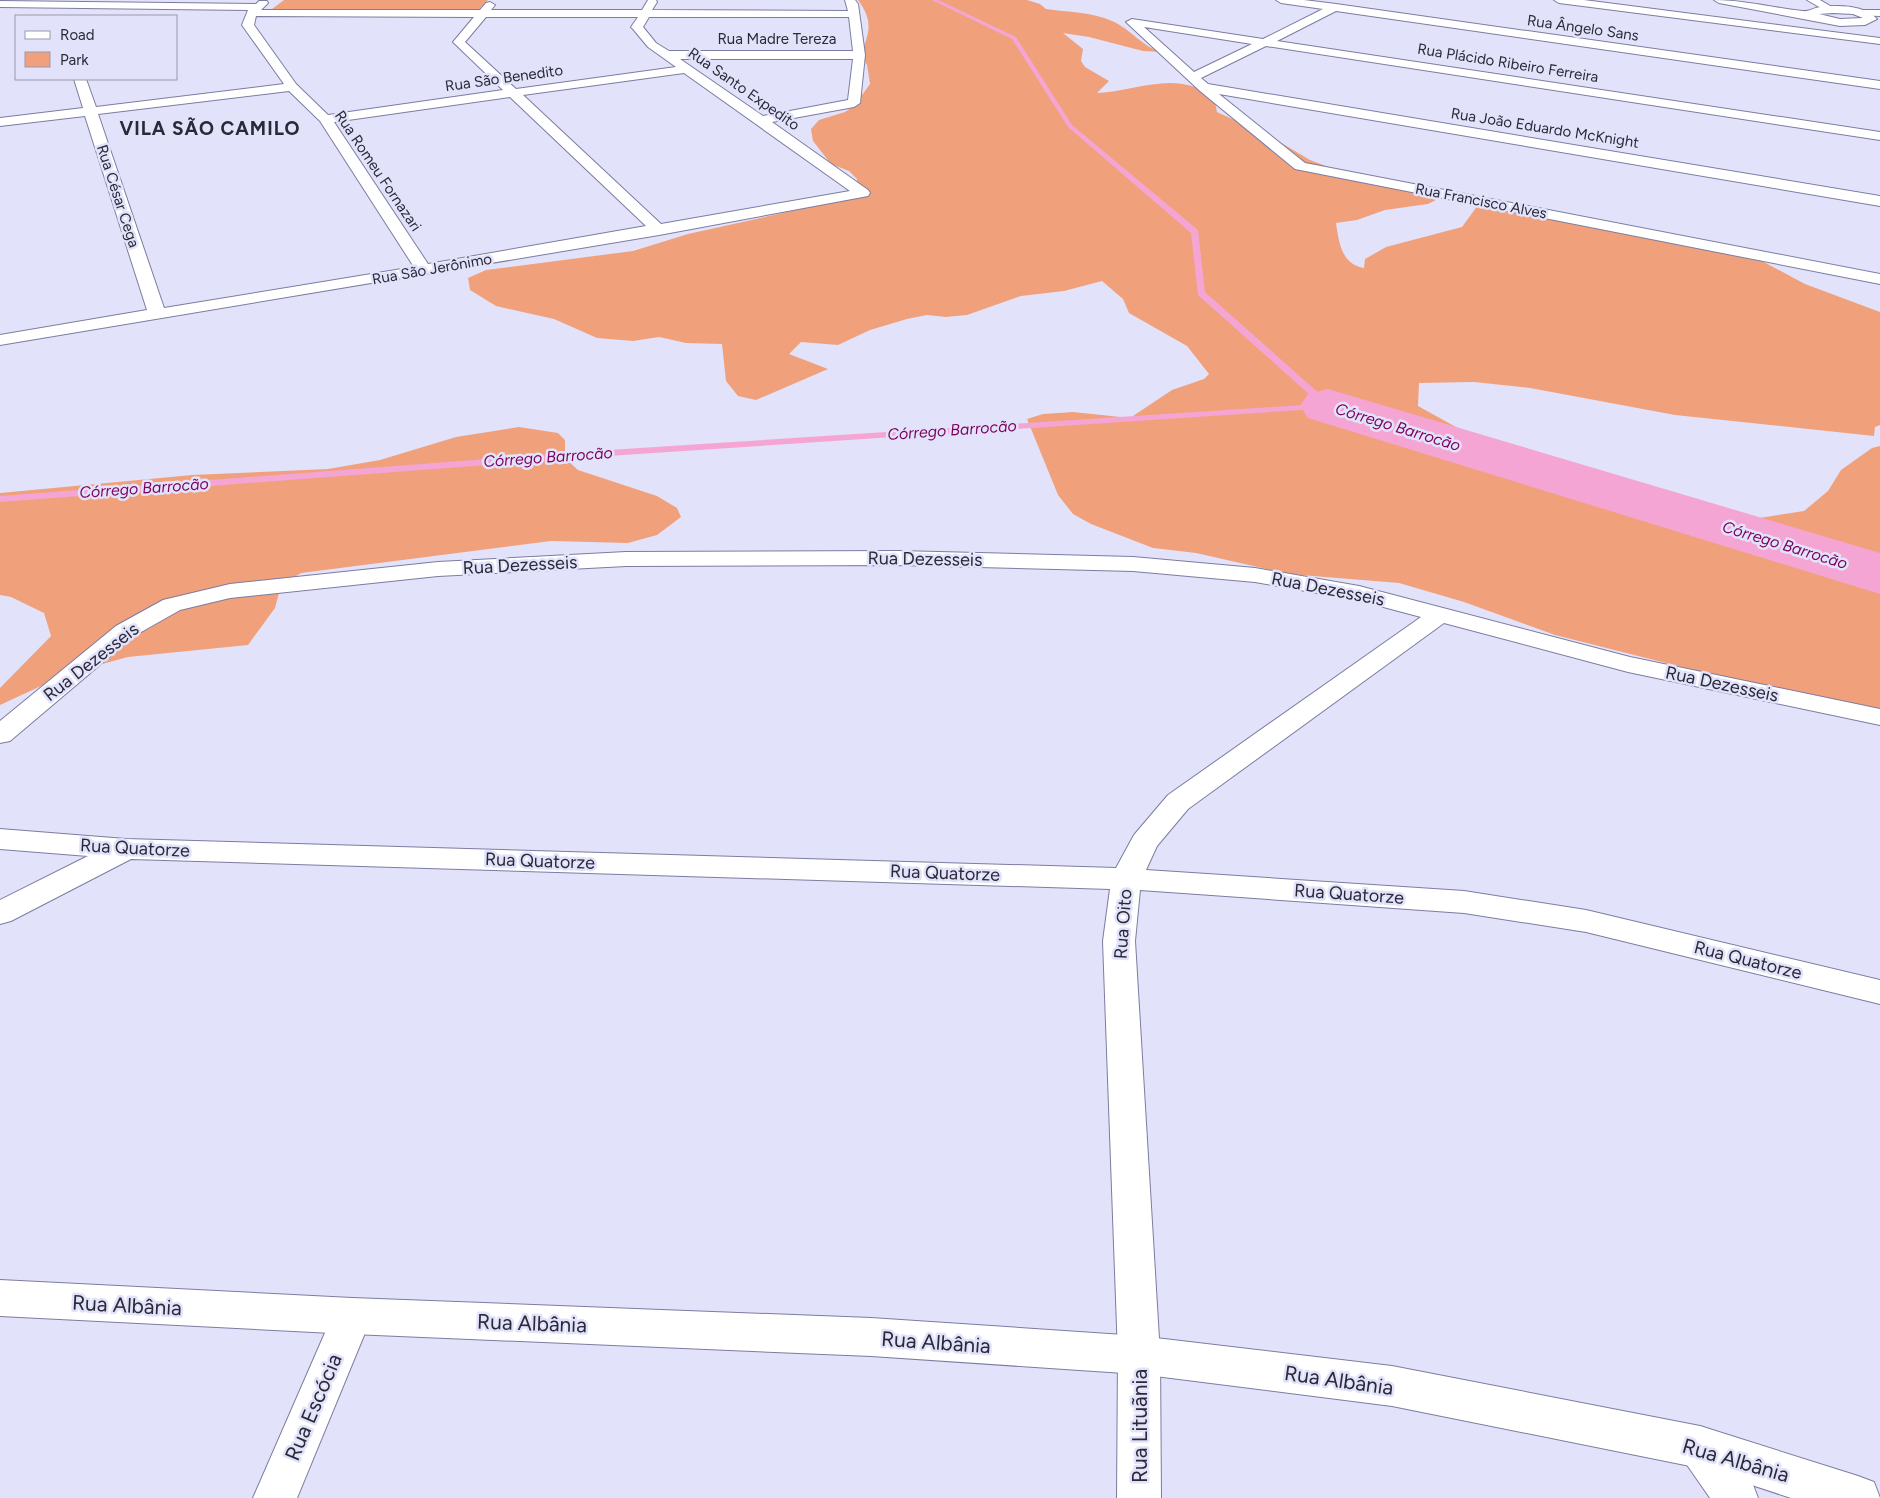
<svg xmlns="http://www.w3.org/2000/svg" width="1880" height="1498" font-family="Figtree,sans-serif">
<style>
.green{fill:#f1a07c}
.lines{fill:none;stroke-linecap:round;stroke-linejoin:round}
.stream{fill:#f5a5d3;fill-rule:evenodd}
.river{fill:#f5a5d3;fill-rule:evenodd}
.minor-casing{stroke:#7c7ca0;stroke-width:2}
.tertiary-casing{stroke:#7c7ca0;stroke-width:2}
.secondary-casing{stroke:#7c7ca0;stroke-width:2}
.minor{fill:#fff;fill-rule:evenodd}
.tertiary{fill:#fff;fill-rule:evenodd}
.secondary{fill:#fff;fill-rule:evenodd}
.labels{text-anchor:middle;dominant-baseline:central;stroke-width:5;stroke-linejoin:round;paint-order:stroke}
.far-street-label{font-size:15px;fill:#292938;stroke:#e2e3fb}
.far-water-label{font-size:16px;font-style:italic;fill:#7d025b;stroke:#e2e3fb}
.street-label{font-size:18px;fill:#292938;stroke:#e2e3fb}
.far-district-label{font-size:19px;font-weight:bold;letter-spacing:1px;fill:#292938;stroke:#e2e3fb}
.near-street-label{font-size:21px;fill:#292938;stroke:#e2e3fb}
</style>
<rect width="100%" height="100%" fill="#e2e3fb"/>
<path class="green" d="M284,0H488L478,10L272,9Z
M858,0H1027L1040,4L1046,9C1067,12 1092,12 1112,21C1131,29 1142,47 1162,52L1143,51L1089,37L1063,33L1083,49L1081,61L1085,67L1109,81L1097,93C1139,91 1175,69 1214,97L1217,112L1273,138L1310,160L1339,171L1434,195L1436,200L1428,204L1385,210L1357,220L1336,223C1339,242 1341,264 1364,268L1365,259L1386,247L1462,227L1478,205L1495,202L1760,260L1805,284L1880,312V425L1875,427L1874,436L1675,415L1530,388L1474,382L1419,383L1418,406L1456,427L1505,449L1590,495L1646,516L1753,519L1804,511L1828,491L1841,470L1872,448L1880,446V724L1832,705L1555,635L1464,602L1399,583L1288,574L1196,553L1153,548L1091,524L1073,514L1058,495L1027,419L1043,414L1073,412L1130,418L1172,390L1204,379L1209,374L1187,346L1129,313L1123,299L1102,281L1064,291L1021,296L967,315L946,317L927,315L907,319L870,330L838,345L801,342L789,354L828,369L756,400L738,396L726,381L722,344L686,343L659,337L633,341L597,338L554,319L496,306L470,290L468,278L486,270L633,251L688,234L828,203L857,190V179L849,171L831,164L813,141L811,129L819,120L845,112L854,106L870,84L867,65L861,55C869,32 874,22 858,0Z
M519,427L558,433L565,440V458L578,470L657,496L677,508L681,517L657,535L628,543L551,541L301,573L281,585L275,608L248,645L128,657L69,673L0,705V688L51,636L44,613L11,597L0,595V493L192,475L328,469L380,460L456,437Z"/>
<g class="lines">
<path class="stream" d="M932,0H938L1016,37L1072,125L1198,230L1205,292L1331,404V408L593,457L0,502V496L593,451L1320,404L1198,295L1191,233L1068,127L1012,39Z"/>
<path class="river" d="M1328,389L1880,553V594L1308,418L1300,406L1308,394Z"/>
<g class="minor-casing">
<path id="minor" d="M648,0H656L657,2L652,10L848,11L845,0H855L858,4L865,55L860,103L854,107L772,122L868,190L870,193L868,196L659,235L0,345V335L147,310L85,116L0,126V118L83,108L74,79H86L96,107L284,84L242,25L248,10L0,7V1L256,4L259,1H267L268,3L261,10H480L486,3L490,2L495,5L491,10H642ZM256,16L474,17L453,42L503,90L328,115L296,84L254,25ZM486,17H638L631,27L633,29L648,47L676,67L516,89L465,42ZM649,17H849L853,51H669L656,43L643,27ZM680,59H853L848,100L763,116ZM684,73L850,191L661,224L523,95ZM289,91L320,121L414,267L164,308L98,114ZM510,97L646,226L428,264L334,122Z
M1276,0H1304L1336,4L1880,81V89L1336,11L1277,41L1880,132V140L1266,46L1201,78L1208,84L1880,196V206L1219,94L1305,163L1880,274V284L1295,169L1200,91L1126,22L1132,19L1263,39L1323,9L1281,3ZM1144,27L1252,44L1194,72Z
M1554,0H1584L1880,38V44L1559,3Z
M1807,0H1820L1837,10L1836,12H1828Z
M1859,10H1880V16L1855,15L1854,13L1855,11Z
M898,551L1133,557L1255,568L1359,586L1630,657L1880,709V725L1628,672L1444,623L1188,809L1157,846L1146,870L1464,891L1586,910L1880,980V1004L1586,932L1464,913L1140,890L1135,941L1160,1355L1161,1498H1117L1118,1355L1103,941L1110,889L131,859L11,921L0,924V900L88,856L0,849V829L126,839L1116,868L1134,835L1168,795L1421,617L1357,600L1255,582L1133,571L898,565L626,566L438,576L230,598L180,610L134,636L10,741L0,743V721L116,626L163,600L230,584L438,562L626,552Z
M352,1298L366,1303L372,1316L297,1498H253L338,1303Z
M1700,1426L1715,1432L1752,1482L1758,1498H1710L1685,1462L1678,1447L1685,1432Z"/>
</g>
<g class="tertiary-casing">
<path id="tertiary" d="M0,1280L352,1298L871,1318L1139,1336L1392,1366L1700,1426L1858,1476L1874,1482L1880,1498H1791L1700,1468L1392,1406L1139,1374L871,1356L352,1334L0,1316Z"/>
</g>
<g class="secondary-casing">
<path id="secondary" d="M1714,0C1744,0 1773,8 1803,11C1809,12 1815,7 1821,7C1838,5 1865,5 1877,19L1865,25L1840,26L1719,3ZM1833,13L1853,14L1863,18L1840,19L1819,14Z"/>
</g>
<use href="#minor" class="minor"/>
<use href="#tertiary" class="tertiary"/>
<use href="#secondary" class="secondary"/>
</g>
<g class="labels">
<g class="far-street-label">
<text transform="translate(1583 28) rotate(8)">Rua Ângelo Sans</text>
<text x="777" y="39">Rua Madre Tereza</text>
<text transform="translate(1508 63) rotate(9)">Rua Plácido Ribeiro Ferreira</text>
<text transform="translate(504 78) rotate(-8)">Rua São Benedito</text>
<text transform="translate(744 89) rotate(35)">Rua Santo Expedito</text>
<text transform="translate(1545 128) rotate(9)">Rua João Eduardo McKnight</text>
<text transform="translate(378 171) rotate(56)">Rua Romeu Fornazari</text>
<text transform="translate(118 196) rotate(72)">Rua César Cega</text>
<text transform="translate(1481 201) rotate(11)">Rua Francisco Alves</text>
<text transform="translate(432 269) rotate(-10)">Rua São Jerônimo</text>
</g>
<g class="far-water-label">
<text transform="translate(1398 427) rotate(17)">Córrego Barrocão</text>
<text transform="translate(952 430) rotate(-4)">Córrego Barrocão</text>
<text transform="translate(548 457) rotate(-4)">Córrego Barrocão</text>
<text transform="translate(144 488) rotate(-4)">Córrego Barrocão</text>
<text transform="translate(1785 545) rotate(17)">Córrego Barrocão</text>
</g>
<g class="street-label">
<text transform="translate(925 559) rotate(1)">Rua Dezesseis</text>
<text transform="translate(520 565) rotate(-3)">Rua Dezesseis</text>
<text transform="translate(1328 589) rotate(11)">Rua Dezesseis</text>
<text transform="translate(91 662) rotate(-38)">Rua Dezesseis</text>
<text transform="translate(1722 684) rotate(12)">Rua Dezesseis</text>
<text transform="translate(135 848) rotate(3)">Rua Quatorze</text>
<text transform="translate(540 861) rotate(2)">Rua Quatorze</text>
<text transform="translate(945 873) rotate(2)">Rua Quatorze</text>
<text transform="translate(1349 894) rotate(4)">Rua Quatorze</text>
<text transform="translate(1123 924) rotate(-86)">Rua Oito</text>
<text transform="translate(1748 960) rotate(14)">Rua Quatorze</text>
</g>
<g class="far-district-label">
<text x="210" y="128">VILA SÃO CAMILO</text>
</g>
<g class="near-street-label">
<text transform="translate(127 1305) rotate(3)">Rua Albânia</text>
<text transform="translate(532 1323) rotate(2)">Rua Albânia</text>
<text transform="translate(936 1342) rotate(4)">Rua Albânia</text>
<text transform="translate(1339 1380) rotate(8)">Rua Albânia</text>
<text transform="translate(313 1407) rotate(-67)">Rua Escócia</text>
<text transform="translate(1139 1426) rotate(-90)">Rua Lituãnia</text>
<text transform="translate(1736 1460) rotate(16)">Rua Albânia</text>
</g>
</g>
<rect x="15" y="15" width="162" height="65" fill="#e2e3fb" stroke="#9899ad"/>
<rect x="25" y="31" width="25" height="8" fill="#ffffff" stroke="#9899ad"/>
<text x="60" y="40" font-size="15" fill="#292938">Road</text>
<rect x="25" y="52" width="25" height="15" fill="#f1a07c" stroke="#9899ad"/>
<text x="60" y="65" font-size="15" fill="#292938">Park</text>
</svg>
